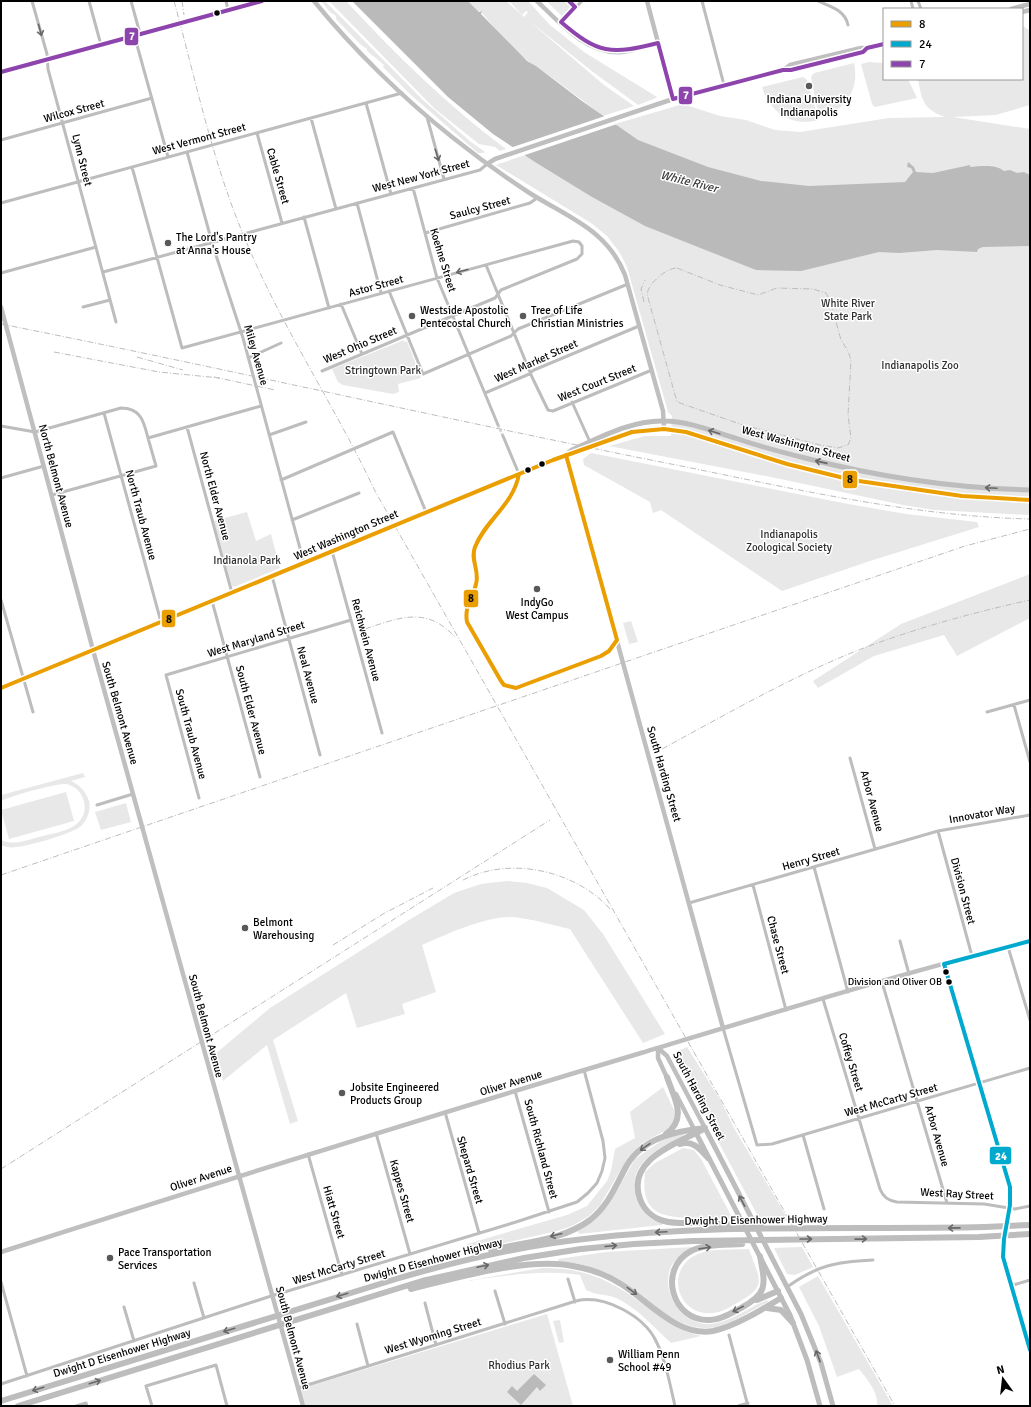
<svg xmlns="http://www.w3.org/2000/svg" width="1031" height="1407" font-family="Signika,sans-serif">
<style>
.green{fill:#e8e8e8}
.water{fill:#bababa}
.pier{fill:#fff}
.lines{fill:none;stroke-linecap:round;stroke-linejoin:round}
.street-tunnel{stroke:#d9d9d9;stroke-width:3;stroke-dasharray:3 1.5;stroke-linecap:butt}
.street{stroke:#bdbdbd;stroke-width:3}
.secondary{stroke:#bfbfbf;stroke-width:4.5}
.primary{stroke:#bdbdbd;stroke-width:5}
.highway{stroke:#bdbdbd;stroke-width:6}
.rail{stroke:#bdbdbd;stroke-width:1;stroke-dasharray:6 2 1 2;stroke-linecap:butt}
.bus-1-casing{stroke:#fff;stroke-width:7}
.bus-2-casing{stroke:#fff;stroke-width:7}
.bus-3-casing{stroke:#fff;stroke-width:7}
.bus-1{stroke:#eb9e00;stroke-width:4}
.bus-2{stroke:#00a9ce;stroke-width:4}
.bus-3{stroke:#8e44ad;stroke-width:4}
.oneway{stroke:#686868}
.bus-dot{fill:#000;stroke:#fff;stroke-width:1.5}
.poi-dot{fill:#595959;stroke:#fff;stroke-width:1.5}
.labels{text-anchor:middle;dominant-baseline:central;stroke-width:3;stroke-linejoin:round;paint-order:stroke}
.bus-label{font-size:10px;fill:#000;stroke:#fff;text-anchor:end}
.poi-label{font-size:11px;fill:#000;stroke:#fff;text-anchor:start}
.street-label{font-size:11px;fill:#000;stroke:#fff}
.park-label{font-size:11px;fill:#2d2d2d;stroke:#fff}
.water-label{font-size:12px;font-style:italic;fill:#3e3e3e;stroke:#fff}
.line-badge{stroke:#fff;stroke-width:1.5}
.badge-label{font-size:11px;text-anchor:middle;font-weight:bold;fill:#fff}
.pale-badge-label{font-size:11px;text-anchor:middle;font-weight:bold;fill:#111}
</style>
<rect width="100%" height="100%" fill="#fff"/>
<path class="green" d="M321,1H325L423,100L471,142L484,151V153H478L411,95L383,67L384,65L367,51V49L360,44L336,19V16L330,12Z
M329,1H346C396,55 447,105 506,149L500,151L495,147L479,144L435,109Z
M468,1H506L524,17L528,12L526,11L522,15L509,1H528L550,25L584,52L657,97L656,98L638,105L593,72L528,20L604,85L634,106L603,116C578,97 554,78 528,61C512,50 495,28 482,13V11H478Z
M546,1H565L571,7L563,17Z
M1022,25L1030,31V105L996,115L953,117L1030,129V515L934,510L903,505L771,477L609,446L645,436H671L672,416L668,412L627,267L620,253L607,236L591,223L496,165L615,124L683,104L720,116L746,120L775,130L800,132L889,118L945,117C923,109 922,101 918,79H1022Z
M869,62L884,63V79H908L917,98L875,107L872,104L861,64Z
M854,63C860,90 845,111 819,118L811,77L814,73Z
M803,77L807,80L819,120C792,127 770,113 762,87Z
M404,340V342L407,341L421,378L398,384L399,392L393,394L343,385L338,382L332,369Z
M591,453L848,504L906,514L977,522L979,527L870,561L782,591L661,510L653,513L650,502L584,465L583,459Z
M247,512L256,541L271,534L280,568L234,587L232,586L214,521Z
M1030,574V618L957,656L944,635L874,656L818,688L813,681L901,624Z
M631,621L638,642L629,644L623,623Z
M83,773L85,777L71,781C80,785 86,792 89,801C91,811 87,820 81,826C72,834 28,846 16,847C11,848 6,847 1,845V840C14,846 27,840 39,837C50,834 65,832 74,826C92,815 86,788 66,784C56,783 11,796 1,801V795Z
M66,792L74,821L9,839L1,810Z
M126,803L131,822L101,830L95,812Z
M507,881L527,883L547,888L584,910L603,934L665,1034L643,1043L570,929C552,925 532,919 513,917C486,916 447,934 422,945L436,992L402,1004L405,1014L357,1028L346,993L273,1040L298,1121L290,1124L267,1045L223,1081L215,1054L270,1008L409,920L454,893L481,884Z
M687,1047L721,1101L734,1128L789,1221L760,1220L676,1062V1052Z
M663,1087L675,1112L674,1123L668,1129L641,1144L629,1156L600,1205L589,1216L572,1226L557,1231L469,1251L467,1244L567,1215L587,1206L607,1181L611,1171L615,1149L635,1138L630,1112Z
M683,1133V1136C656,1150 621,1166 640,1204C645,1214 650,1221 662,1223V1225L579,1234L578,1231L597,1218L610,1203L635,1159L661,1141Z
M683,1148L694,1150L701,1159L733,1219C719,1219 704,1218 690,1218C655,1217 641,1209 645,1172L655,1163Z
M692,1247C683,1254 674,1259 670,1269C662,1293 680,1322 706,1324C724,1325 744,1311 760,1303L767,1300L768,1302C754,1309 730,1325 716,1327C678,1335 649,1297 619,1279C600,1268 580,1263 558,1261V1259L606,1252Z
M802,1247L813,1267L795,1275L787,1274L774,1248Z
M749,1249C759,1279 769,1286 737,1303C731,1306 725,1311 718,1312C680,1322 661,1270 698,1254C712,1248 734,1250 749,1249Z
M542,1268C587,1268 610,1280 646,1306C664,1319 678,1331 701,1336L671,1343C656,1329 635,1306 616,1298C606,1294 595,1295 586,1290L580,1275C541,1269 504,1276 466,1281Z
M818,1276L893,1406H877C879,1393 867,1379 859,1369L837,1377L819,1326L799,1287Z
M547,1314L573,1406H305L301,1392L303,1388Z
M560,1320L564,1342L559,1343L553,1321Z"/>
<path class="water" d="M352,1H468L479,12L482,11L481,14L527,61L536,66L582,101L638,140L708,167L761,181L809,186L905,182L913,172L911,168L907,167L908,162L914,167L916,172L933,173L970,165V167C981,166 996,164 1004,171L1010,170L1017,173L1024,172L1030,175V246L983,247L978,249L977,252L937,250L899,253L879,252L801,271L756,270L645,226L592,197L535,162L493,134L448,97Z
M534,1374L546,1385L540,1391L537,1387L521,1405L507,1392L512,1386L517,1391Z"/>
<path class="pier" d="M605,116L617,124L522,156L510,148Z"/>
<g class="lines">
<path class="street-tunnel" d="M498,425L503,436"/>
<path class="street" d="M32,1L47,54L48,69L116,322
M89,1L101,45
M131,1L139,30L137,45L168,157
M226,1L228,10
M702,1L724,85
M818,1C831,7 845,10 848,25
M911,1L913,9
M918,1L921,9
M561,22L582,1
M366,103L391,194
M427,117L444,179
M311,118L336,209
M257,133L282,223
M1,140L152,98
M187,152L213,246L243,338L304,563
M132,167L182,348L573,241L579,242L582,246V254L577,259L501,290L495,298L322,371
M413,188L437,278L498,425
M1,203L402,93
M357,203L381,293
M304,217L329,308
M425,233L530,203L537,198
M486,265L532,377L548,410L553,411L652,370
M103,272L480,170L487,164
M1,273L96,247
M389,291L423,374L511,336L518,329L628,284
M341,304L362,354
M83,307L110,300
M248,358L281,343
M485,393L527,375L534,370L639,326
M572,402L590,442
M104,413L161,622
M1,426L35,432L121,408C141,408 144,422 148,438
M187,427L232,593
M269,435L306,422
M503,436L519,474
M1,478L44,466
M281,480L393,432L426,512
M52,495L156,466L148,438L261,406
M292,520L359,493
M332,551L382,733
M272,576L320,755
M1,600L33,712
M212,601L260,777
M1014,705L1030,762
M987,712L1030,700
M850,758L875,849
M199,798L166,675L351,620
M97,805L133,794
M938,831L972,956
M814,867L848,992
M753,885L786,1010
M689,903L938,831L1030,815
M900,941L909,974
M1008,947L1030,1020
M944,964L1010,1187C1014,1211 1001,1233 1003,1257L1030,1350
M882,982L947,1203
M823,999L880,1189C883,1197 888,1201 897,1202L984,1204L1015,1209L1030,1206
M723,1028L757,1145L772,1144L1030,1068
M515,1091L549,1212
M445,1112L479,1233
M376,1133L410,1254
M803,1135L824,1209
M308,1154L342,1275
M568,1279L575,1302
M1,1282L27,1376
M194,1283L204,1318
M1010,1286L1030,1280
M787,1287C818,1265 835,1262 873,1260
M495,1291L505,1324
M425,1303L436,1345
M124,1307L134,1341
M357,1324L368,1366
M729,1335L748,1406
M1,1384L268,1297L516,1222L577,1202L588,1193L597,1183L602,1171L605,1158L603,1141L584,1070
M298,1388L576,1301C604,1294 644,1316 656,1341C666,1361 670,1385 675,1406
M76,1406L86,1403L87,1406
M152,1406L146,1386L216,1365L227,1406
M738,1406L748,1403"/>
<path class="secondary" d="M314,1C353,49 404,99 452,137C477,157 502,175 528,192C567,217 607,229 625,275L663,411L664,429
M537,1C560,23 587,55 622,52C634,51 646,46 658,43
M647,1L673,99
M1011,9L1030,4
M1022,12L1030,10
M783,70L790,65L861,48H867L884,44
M1,72L262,1
M487,164L495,159L673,99L783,70H791L863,52L867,48
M1,307L93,650L303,1406
M566,455L723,1028
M668,1080L658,1058V1048L667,1056L705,1128
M676,1094L694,1129
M1,1252C213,1184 427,1117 641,1053C770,1014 899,974 1030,941"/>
<path class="primary" d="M566,455L572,450C601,437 632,420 664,421C688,421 712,431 735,438C758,446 781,452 805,458C878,477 954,488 1030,490
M1,688L553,460L632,432L664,429L686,432L787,464L852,480L962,496L1030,500
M705,1128L801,1314L821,1363L833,1406
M695,1131L790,1315L807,1360L820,1406"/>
<path class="highway" d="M702,1130C675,1144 626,1160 640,1199C644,1210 653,1218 664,1221C675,1224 688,1223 700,1223C721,1224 741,1225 761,1226
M666,1134C688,1118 674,1098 667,1077
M680,1144C693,1140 700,1149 708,1158
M742,1244C726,1245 705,1244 691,1251C657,1269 672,1322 710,1320C721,1320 731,1313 741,1308C769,1293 765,1284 760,1256
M491,1250C523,1242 562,1241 590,1220C609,1205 616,1185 627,1165C643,1138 676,1131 705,1128
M411,1289C456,1278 527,1257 573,1266C590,1269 606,1274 621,1284C649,1301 677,1337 713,1331C734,1327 763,1309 781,1298
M757,1300L778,1291
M767,1308L781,1310L793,1323
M1,1401L396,1279C457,1261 520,1246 584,1239C717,1223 852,1230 985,1227L1030,1225
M18,1406L422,1281L524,1258L581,1249L634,1244L693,1241L979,1237L1030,1234"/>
<path class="rail" d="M174,1C196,81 213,165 246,241C282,328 335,406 375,491L895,1406
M182,1L184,15
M677,268L720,285L758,295L777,288L813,289L826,293L830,300L841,340L848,351L851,360L848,415L851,438L848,445L838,448L820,445L740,424L677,402L647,294C649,283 666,268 677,268Z
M644,302L641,289L645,280
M1,324C223,368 444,419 666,463C787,487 907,516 1030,519
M54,352L159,372L220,378
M137,357L183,370
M214,377L275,390
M365,629C401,617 427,606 456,638
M662,749C725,715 789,678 856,651C913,629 971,613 1030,600
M1,875L965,546L1030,529
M463,880C510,856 575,870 610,909
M333,945L383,914L433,888
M1,1169L550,820"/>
<g class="bus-1-casing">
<path id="bus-1" d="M519,474C513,506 486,519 475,547C470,560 480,571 476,584C473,598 464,606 467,622L501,681L504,685L516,688L601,656L609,651L617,640L566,455
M1,688L553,460L632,432L664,429L686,432L787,464L852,480L962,496L1030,500"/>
</g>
<g class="bus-2-casing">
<path id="bus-2" d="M944,964L1010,1187V1205L1004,1239L1003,1257L1030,1350
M944,964L1030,941"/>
</g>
<g class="bus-3-casing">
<path id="bus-3" d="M569,1L575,7L561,22C598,54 611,55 658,43L673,99L783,70H791L863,52L867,48L884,44
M1,72L262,1"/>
</g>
<use href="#bus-1" class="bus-1"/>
<use href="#bus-2" class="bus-2"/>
<use href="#bus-3" class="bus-3"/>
</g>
<defs><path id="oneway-shaft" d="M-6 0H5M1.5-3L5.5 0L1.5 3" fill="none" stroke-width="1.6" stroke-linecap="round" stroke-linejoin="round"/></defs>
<g class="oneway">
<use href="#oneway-shaft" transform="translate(40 30) rotate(75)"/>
<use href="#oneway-shaft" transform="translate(437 155) rotate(73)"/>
<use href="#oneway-shaft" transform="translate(462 271) rotate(165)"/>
<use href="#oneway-shaft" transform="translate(714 432) rotate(-163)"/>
<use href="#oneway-shaft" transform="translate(821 462) rotate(-167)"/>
<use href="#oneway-shaft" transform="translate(991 488) rotate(-177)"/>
<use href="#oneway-shaft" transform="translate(645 1147) rotate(145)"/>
<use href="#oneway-shaft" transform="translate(742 1201) rotate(-118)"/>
<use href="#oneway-shaft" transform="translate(954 1228) rotate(179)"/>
<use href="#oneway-shaft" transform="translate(661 1232) rotate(177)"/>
<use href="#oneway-shaft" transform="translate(556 1235) rotate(165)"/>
<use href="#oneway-shaft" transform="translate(806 1239)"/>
<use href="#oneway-shaft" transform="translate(861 1239) rotate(-1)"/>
<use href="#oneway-shaft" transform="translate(611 1246) rotate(-5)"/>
<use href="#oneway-shaft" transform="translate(705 1248) rotate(-8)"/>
<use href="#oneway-shaft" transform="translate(483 1266) rotate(-12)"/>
<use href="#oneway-shaft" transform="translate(632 1291) rotate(36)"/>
<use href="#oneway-shaft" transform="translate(342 1295) rotate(163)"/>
<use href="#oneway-shaft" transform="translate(738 1309) rotate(153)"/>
<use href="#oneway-shaft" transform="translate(229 1330) rotate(163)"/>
<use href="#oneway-shaft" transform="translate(818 1356) rotate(-110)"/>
<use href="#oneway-shaft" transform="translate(95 1382) rotate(-17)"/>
<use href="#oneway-shaft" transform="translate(38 1389) rotate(163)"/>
</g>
<g class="bus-dot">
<circle cx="217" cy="13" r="3.5"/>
<circle cx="542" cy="464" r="3.5"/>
<circle cx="528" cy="470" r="3.5"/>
<circle cx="946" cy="972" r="3.5"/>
<circle cx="949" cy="982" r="3.5"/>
</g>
<g class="poi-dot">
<circle cx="809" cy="86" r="4"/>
<circle cx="168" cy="243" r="4"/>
<circle cx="412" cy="316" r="4"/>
<circle cx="523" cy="316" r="4"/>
<circle cx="537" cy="589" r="4"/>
<circle cx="245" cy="928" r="4"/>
<circle cx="342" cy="1093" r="4"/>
<circle cx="110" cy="1258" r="4"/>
<circle cx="610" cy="1360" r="4"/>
</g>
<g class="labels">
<g class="bus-label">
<text x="942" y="982">Division and Oliver OB</text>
</g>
<g class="poi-label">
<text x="809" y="99" text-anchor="middle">Indiana University<tspan x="809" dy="13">Indianapolis</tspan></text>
<text x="176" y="237">The Lord's Pantry<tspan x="176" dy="13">at Anna's House</tspan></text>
<text x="420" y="310">Westside Apostolic<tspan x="420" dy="13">Pentecostal Church</tspan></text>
<text x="531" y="310">Tree of Life<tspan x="531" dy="13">Christian Ministries</tspan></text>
<text x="537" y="602" text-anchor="middle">IndyGo<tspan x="537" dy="13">West Campus</tspan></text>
<text x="253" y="922">Belmont<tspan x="253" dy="13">Warehousing</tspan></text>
<text x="350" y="1087">Jobsite Engineered<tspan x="350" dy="13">Products Group</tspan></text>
<text x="118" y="1252">Pace Transportation<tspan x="118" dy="13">Services</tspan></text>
<text x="618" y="1354">William Penn<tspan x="618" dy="13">School #49</tspan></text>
</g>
<g class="street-label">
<text transform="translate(74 111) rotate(-15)">Wilcox Street</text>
<text transform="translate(199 139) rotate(-15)">West Vermont Street</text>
<text transform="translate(82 160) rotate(76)">Lynn Street</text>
<text transform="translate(278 176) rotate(74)">Cable Street</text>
<text transform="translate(421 176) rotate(-15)">West New York Street</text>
<text transform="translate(480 208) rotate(-15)">Saulcy Street</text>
<text transform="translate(443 260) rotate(73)">Koehne Street</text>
<text transform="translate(376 286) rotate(-15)">Astor Street</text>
<text transform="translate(360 345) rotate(-23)">West Ohio Street</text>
<text transform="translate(256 355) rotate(74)">Miley Avenue</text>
<text transform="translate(536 361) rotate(-24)">West Market Street</text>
<text transform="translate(597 383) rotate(-22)">West Court Street</text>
<text transform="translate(796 444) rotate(15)">West Washington Street</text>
<text transform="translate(56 476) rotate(75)">North Belmont Avenue</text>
<text transform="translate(215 496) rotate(75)">North Elder Avenue</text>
<text transform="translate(141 515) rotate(75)">North Traub Avenue</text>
<text transform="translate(346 535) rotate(-23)">West Washington Street</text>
<text transform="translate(256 639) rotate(-17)">West Maryland Street</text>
<text transform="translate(366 640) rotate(75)">Reichwein Avenue</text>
<text transform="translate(308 675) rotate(75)">Neal Avenue</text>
<text transform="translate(251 710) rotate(75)">South Elder Avenue</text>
<text transform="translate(120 713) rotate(74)">South Belmont Avenue</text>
<text transform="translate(191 734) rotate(75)">South Traub Avenue</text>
<text transform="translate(664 774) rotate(74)">South Harding Street</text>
<text transform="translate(872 801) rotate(75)">Arbor Avenue</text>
<text transform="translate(982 814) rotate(-10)">Innovator Way</text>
<text transform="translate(811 859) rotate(-16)">Henry Street</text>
<text transform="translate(963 891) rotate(75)">Division Street</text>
<text transform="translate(778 945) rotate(75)">Chase Street</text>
<text transform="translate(206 1026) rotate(75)">South Belmont Avenue</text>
<text transform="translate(851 1062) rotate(73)">Coffey Street</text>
<text transform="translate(511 1083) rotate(-17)">Oliver Avenue</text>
<text transform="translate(699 1096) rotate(62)">South Harding Street</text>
<text transform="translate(891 1100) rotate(-16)">West McCarty Street</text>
<text transform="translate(937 1136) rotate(74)">Arbor Avenue</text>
<text transform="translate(541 1149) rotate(75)">South Richland Street</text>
<text transform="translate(470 1170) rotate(74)">Shepard Street</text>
<text transform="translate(201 1178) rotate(-18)">Oliver Avenue</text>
<text transform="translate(402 1191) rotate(74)">Kappes Street</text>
<text transform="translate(957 1194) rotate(3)">West Ray Street</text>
<text transform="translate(334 1212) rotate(74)">Hiatt Street</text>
<text transform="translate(756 1220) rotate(-1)">Dwight D Eisenhower Highway</text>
<text transform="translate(433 1260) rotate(-15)">Dwight D Eisenhower Highway</text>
<text transform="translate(339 1267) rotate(-17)">West McCarty Street</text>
<text transform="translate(433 1336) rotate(-17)">West Wyoming Street</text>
<text transform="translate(293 1338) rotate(75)">South Belmont Avenue</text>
<text transform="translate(122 1353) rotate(-17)">Dwight D Eisenhower Highway</text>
</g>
<g class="park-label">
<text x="848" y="303">White River<tspan x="848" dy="13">State Park</tspan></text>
<text x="920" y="365">Indianapolis Zoo</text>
<text x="383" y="370">Stringtown Park</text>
<text x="789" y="534">Indianapolis<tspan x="789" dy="13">Zoological Society</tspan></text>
<text x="247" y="560">Indianola Park</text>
<text x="519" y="1365">Rhodius Park</text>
</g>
<g class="water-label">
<text transform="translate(689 182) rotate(14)">White River</text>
</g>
</g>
<g class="line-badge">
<rect x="124" y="27" width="15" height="19" rx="4" fill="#8e44ad"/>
<rect x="678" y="86" width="15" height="19" rx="4" fill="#8e44ad"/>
<rect x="842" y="470" width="16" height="19" rx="4" fill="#eb9e00"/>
<rect x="463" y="589" width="16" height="19" rx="4" fill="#eb9e00"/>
<rect x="161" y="609" width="15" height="19" rx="4" fill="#eb9e00"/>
<rect x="989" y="1146" width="23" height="19" rx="4" fill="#00a9ce"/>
</g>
<g class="badge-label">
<text x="132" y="40">7</text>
<text x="686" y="99">7</text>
<text x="1001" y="1160">24</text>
</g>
<g class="pale-badge-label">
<text x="850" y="483">8</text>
<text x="471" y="602">8</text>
<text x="169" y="623">8</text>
</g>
<rect width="1031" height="1407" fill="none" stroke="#000000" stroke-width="4"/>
<rect x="883" y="8" width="140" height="72" fill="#ffffff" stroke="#999999"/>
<rect x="891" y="21" width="20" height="6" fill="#eb9e00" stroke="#999999"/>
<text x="919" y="28" font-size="12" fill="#000000">8</text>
<rect x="891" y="41" width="20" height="6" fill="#00a9ce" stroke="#999999"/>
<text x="919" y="48" font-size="12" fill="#000000">24</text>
<rect x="891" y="61" width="20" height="6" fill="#8e44ad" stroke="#999999"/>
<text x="919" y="68" font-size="12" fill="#000000">7</text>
<g transform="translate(1003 1379) rotate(345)" stroke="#ffffff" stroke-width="3" paint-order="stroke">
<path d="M0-3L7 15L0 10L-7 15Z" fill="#000000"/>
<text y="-6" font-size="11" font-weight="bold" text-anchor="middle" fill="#000000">N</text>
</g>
</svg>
